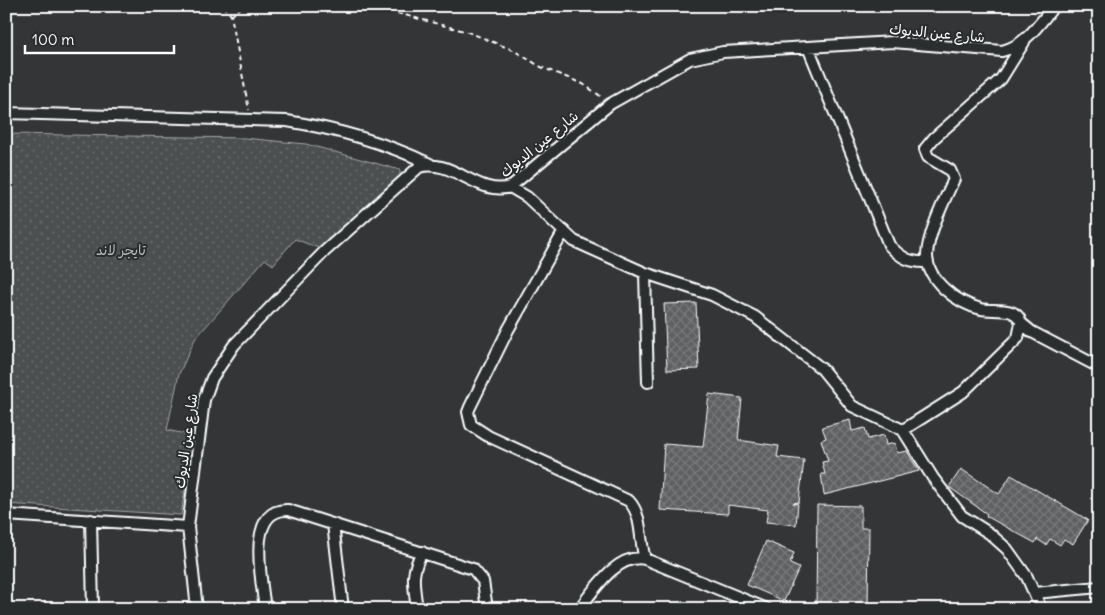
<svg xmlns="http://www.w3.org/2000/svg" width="1105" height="615" font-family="Delius,'Playpen Sans Arabic',sans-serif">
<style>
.park{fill:url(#park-dots);stroke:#a6a7a8}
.building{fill:url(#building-cross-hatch);stroke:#fff}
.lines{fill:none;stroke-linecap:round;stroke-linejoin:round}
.minor-casing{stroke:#fff;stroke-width:14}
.path{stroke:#fff;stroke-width:2;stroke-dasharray:5 4;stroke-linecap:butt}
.minor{stroke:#2a2d2e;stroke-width:10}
.labels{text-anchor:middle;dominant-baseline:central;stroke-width:4;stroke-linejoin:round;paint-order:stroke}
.street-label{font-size:14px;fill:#fff;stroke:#2a2d2e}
.park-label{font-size:14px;fill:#b7b9b9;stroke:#2a2d2e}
</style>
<defs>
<pattern id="park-dots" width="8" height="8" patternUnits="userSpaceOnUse" patternTransform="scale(1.25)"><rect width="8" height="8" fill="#4c4f50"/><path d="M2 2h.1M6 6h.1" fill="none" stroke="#67696a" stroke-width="1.8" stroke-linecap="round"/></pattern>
<pattern id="building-cross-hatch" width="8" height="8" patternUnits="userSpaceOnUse" patternTransform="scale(1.25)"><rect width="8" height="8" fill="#5f6162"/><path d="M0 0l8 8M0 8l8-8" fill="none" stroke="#77797a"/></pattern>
</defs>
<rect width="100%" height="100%" fill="#333536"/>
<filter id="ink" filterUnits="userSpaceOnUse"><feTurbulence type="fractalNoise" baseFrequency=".02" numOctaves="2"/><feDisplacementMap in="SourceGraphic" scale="10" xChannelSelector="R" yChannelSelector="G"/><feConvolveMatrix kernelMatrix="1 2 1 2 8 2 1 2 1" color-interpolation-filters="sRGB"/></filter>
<g filter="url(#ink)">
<path class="park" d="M6,130L10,134L244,138L306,144L400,170V177L321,249L295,239L273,265L265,259L195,339L179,374L167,430L194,436L181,515L6,504Z"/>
<path class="building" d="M696,303L699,369L667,370L664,304Z
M709,394L742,398L738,440L779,446L777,457L804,460L799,502L793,503L798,504L796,525L766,522L768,510L728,505V514L660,510L664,444L703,447Z
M850,420L852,431L865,428L868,439L884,435L886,445L895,443L897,453L907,451L919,471L824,495L821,474H825L822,462L828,461L821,440L826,438L822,427Z
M961,469L999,494L1011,475L1088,520L1073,544L1064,539L1060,545L1050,539L1046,545L1037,539L1035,543L986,516L987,514L949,487Z
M817,505L861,506V528H869L868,609H816Z
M766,541L794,553L790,564L799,568L784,601L747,585Z"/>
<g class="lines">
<g class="minor-casing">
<path id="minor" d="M1024,42L1001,79L934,138L925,149L928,157L950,170L954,179C945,199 928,233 927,255C927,281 957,303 981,309C993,312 1017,305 1021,323L1032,332L1099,367
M808,47L889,245C901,258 910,263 928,262
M6,113L287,121C337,129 384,142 430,164
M510,187L527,197L574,241L645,273L712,295L755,317L822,369L852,406L903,430L933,478L962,516L989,533L1007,549L1027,577L1041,609
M564,231L508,330L470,407L468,412L471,425L488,436L629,501C643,516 639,540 645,559L767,609
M645,273L648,382
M903,430L963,392L1018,338L1021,323
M6,515L188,527
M91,520L93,609
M333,524L343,609
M1035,593L1099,587
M197,609L188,527L204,400L212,378L234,345L325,251L419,167C452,157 478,197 510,187L610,104L690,59L723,52L893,42L1002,51C1026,45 1039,24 1054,6
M265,609C262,582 245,508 288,510L473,569L483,581L487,609
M417,609C414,585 410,574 422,552
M579,609C594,590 617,553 645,559"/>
</g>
<path class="path" d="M223,6L231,15L249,110
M371,6L468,32L513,50L541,67L583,84L602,97
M231,16L243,6"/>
<use href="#minor" class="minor"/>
</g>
</g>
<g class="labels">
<g class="street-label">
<text transform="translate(937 33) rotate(5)">شارع عين الديوك</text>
<text transform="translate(539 144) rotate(-39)">شارع عين الديوك</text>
<text transform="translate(186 441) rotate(-82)">شارع عين الديوك</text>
</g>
<g class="park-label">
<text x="121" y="250">تايجر لاند</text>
</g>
</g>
<rect width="1105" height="615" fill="none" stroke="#2a2d2e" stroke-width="25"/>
<rect x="12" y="12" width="1080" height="590" fill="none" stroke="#fff" stroke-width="2" filter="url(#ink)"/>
<path d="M25 45v8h149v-8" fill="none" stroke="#ffffff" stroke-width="2.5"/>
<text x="32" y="45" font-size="15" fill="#ffffff" stroke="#2a2d2e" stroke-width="4" paint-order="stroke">100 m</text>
</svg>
